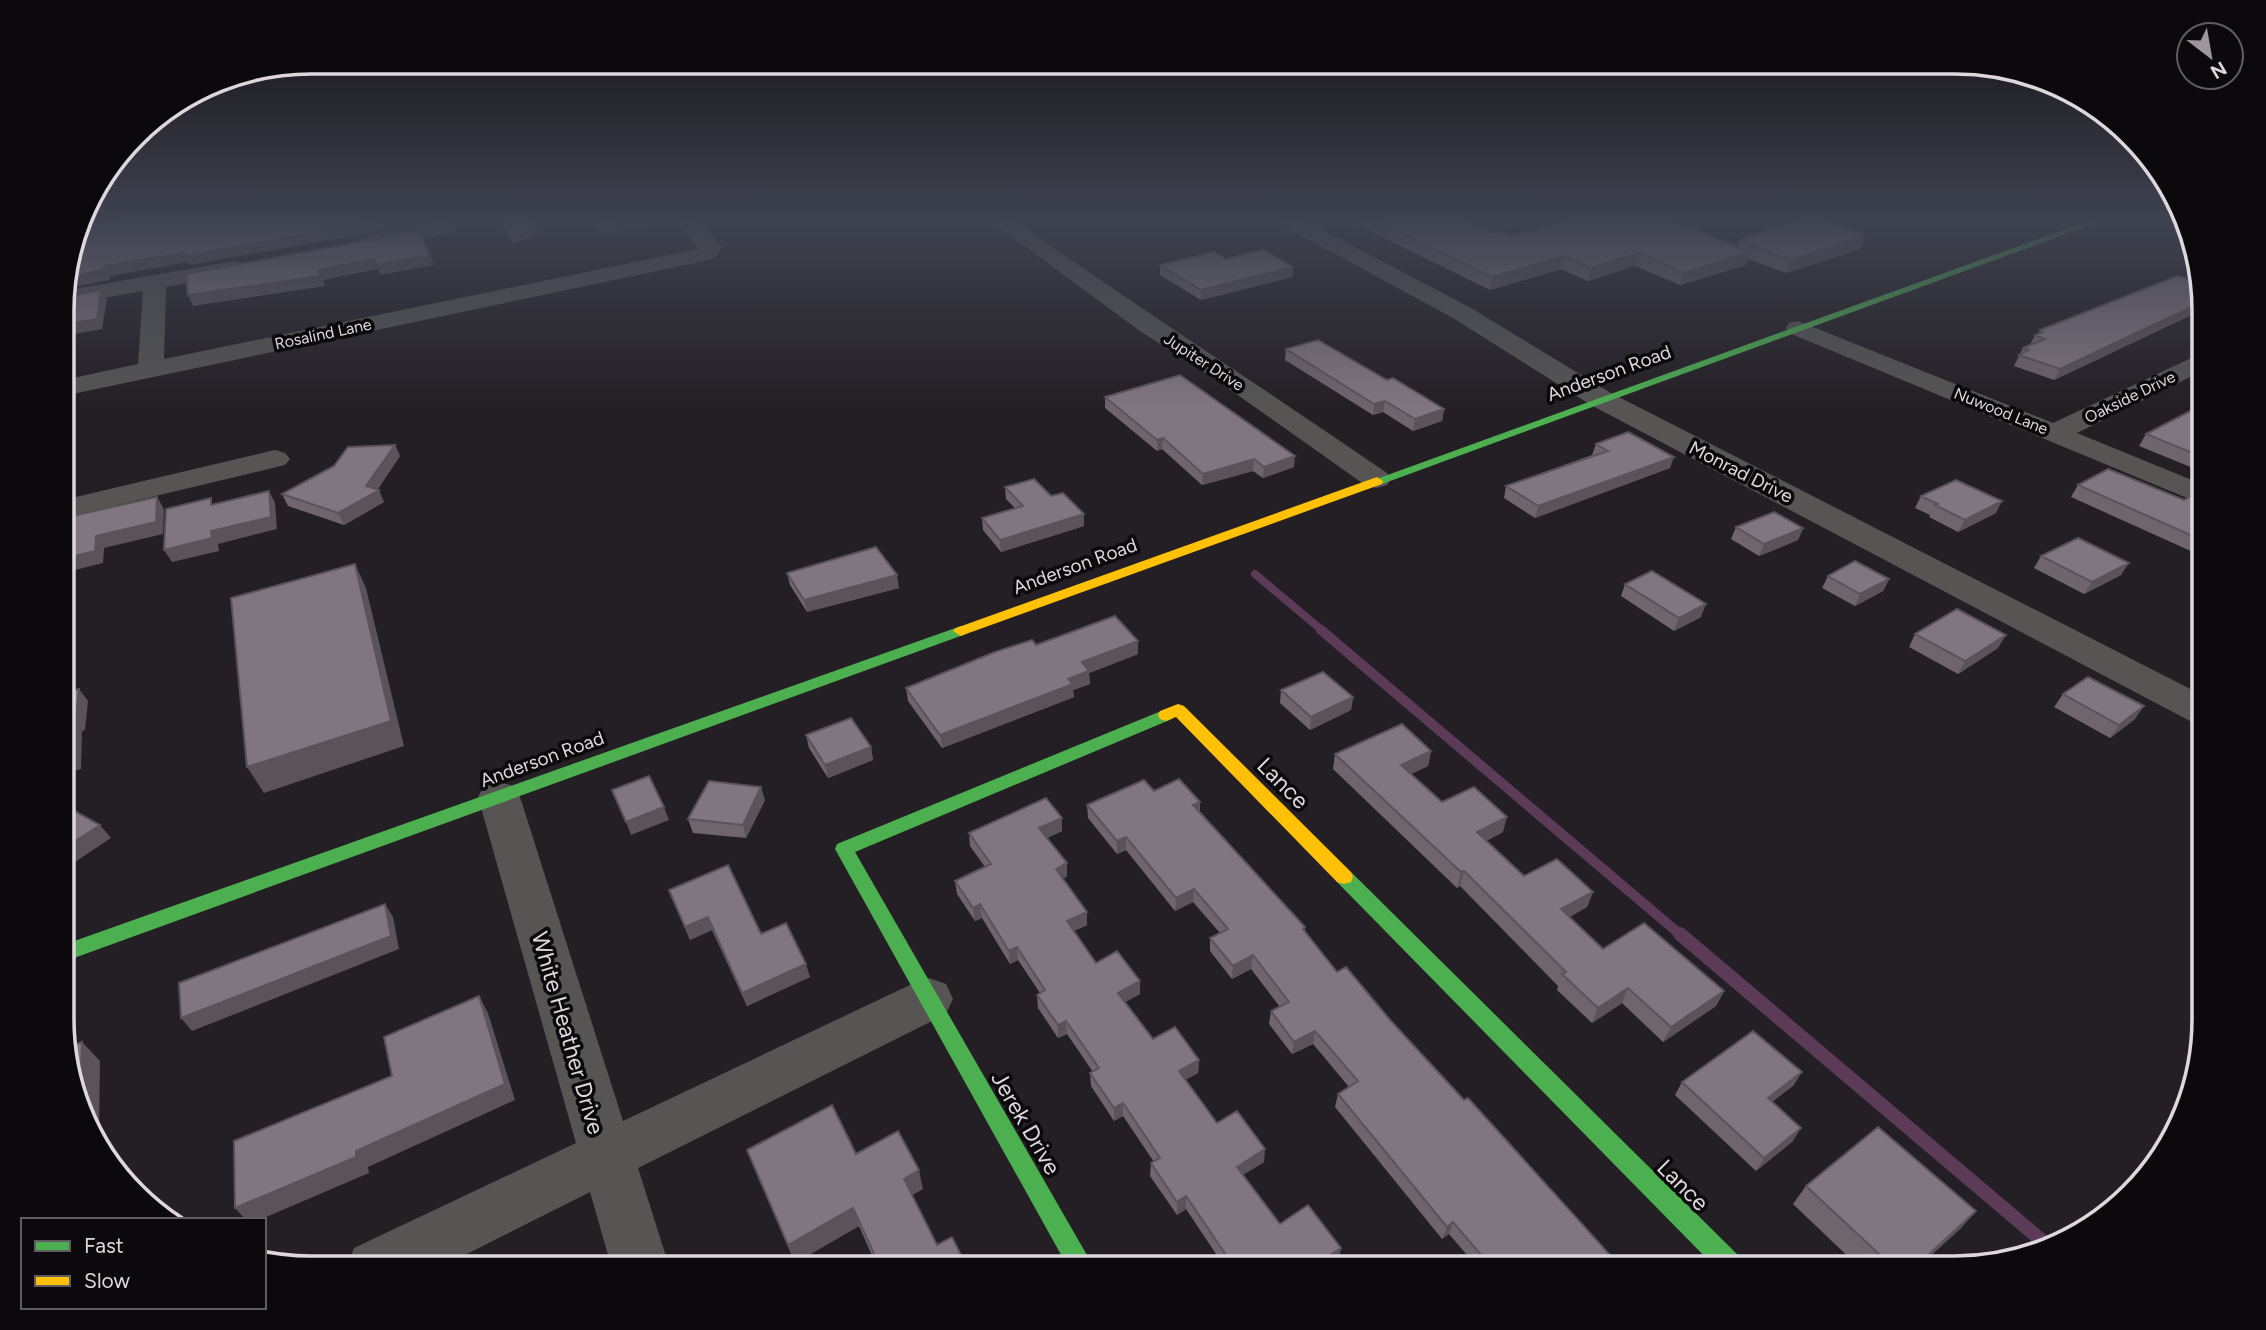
<svg xmlns="http://www.w3.org/2000/svg" width="2266" height="1330" font-family="Figtree,sans-serif">
<style>
.lines{fill:none;stroke-linecap:round;stroke-linejoin:round}
.stream-far2{stroke:#5c3b59;stroke-width:8}
.stream-far1{stroke:#5c3b59;stroke-width:10}
.stream{stroke:#5c3b59;stroke-width:14}
.street{fill:#565554;fill-rule:evenodd}
.fast{fill:#4caf50;fill-rule:evenodd}
.slow{fill:#ffc107;fill-rule:evenodd}
.wall{fill:#6e656d}
.shaded-wall{fill:#5a5359}
.building{fill:#80767f;stroke:#5a5359;stroke-width:2}
.labels{text-anchor:middle;dominant-baseline:central;stroke-width:7;stroke-linejoin:round;paint-order:stroke}
.far-street-label{font-size:16px;fill:#ded8de;stroke:#0c090c}
.street-label{font-size:19px;fill:#ded8de;stroke:#0c090c}
.near-street-label{font-size:23px;fill:#ded8de;stroke:#0c090c}
.rim{fill:none;stroke:#ded8de;stroke-width:3.5}
</style>
<rect width="100%" height="100%" fill="#241f24"/>
<g class="lines">
<path class="stream-far2" d="M1255,574L1324,632"/>
<path class="stream-far1" d="M1321,630L1682,936"/>
<path class="stream" d="M1680,934L2047,1245"/>
<path class="street" d="M431,219H452L456,228L453,233L445,234L370,249L362,247L359,242L362,237L370,235L433,224Z
M676,219H698L722,247L714,259L63,396V380L138,364L143,291L63,305V291L234,261L242,263L245,268L242,273L166,287L164,359L698,249Z
M988,219H1012C1136,306 1262,387 1387,473L1391,479L1387,485L1376,488L1365,485L1218,381L1140,331Z
M1275,219H1302L1471,308L1611,393L2204,696V725L2190,721L1591,405L1453,318L1278,223Z
M1798,321L2053,423L2204,352V370L2077,433L2204,485V505L1789,333L1786,328L1789,323Z
M275,450L285,453L290,459L285,465L63,518V500Z
M499,782L514,786L520,797L623,1121L912,984L929,978L946,984L953,999L946,1014L638,1168L670,1269H612L590,1192L437,1269H346L354,1248L576,1143L478,797L484,786Z"/>
<path class="fast" d="M2093,219H2107L1382,484H1372L1371,481Z
M961,626L969,631L966,634L63,962V945Z
M1166,709L1174,715L1172,719L855,852L1095,1269H1069L835,849L837,844Z
M1344,870L1351,872L1742,1259L1745,1268H1716L1337,882L1335,877L1337,872Z"/>
<path class="slow" d="M1377,477L1383,481L1382,484L966,634L961,636L953,631L956,628Z
M1178,704L1184,706L1351,872L1353,877L1351,882L1344,884L1337,882L1176,717L1166,721L1160,719L1158,715L1160,711Z"/>
</g>
<path class="wall" d="M496,219H546L532,237L513,243Z
M580,219H646L647,225L604,233L595,222L583,224Z
M1353,219H1462L1492,233L1513,236L1736,247L1739,240L1861,249L1786,273L1748,259L1746,265L1680,285L1635,266L1588,281L1561,269L1490,290L1354,223V220Z
M1226,259L1293,267L1292,277L1201,300L1160,275V265Z
M2188,279L2204,293V309L2054,380L2014,366L2023,348L2030,345L2035,335L2038,334L2040,330Z
M1286,349L1387,380L1444,409L1442,421L1413,431L1383,412L1373,415L1285,360Z
M1105,397L1294,467L1263,478L1253,471L1202,485L1162,449L1157,451L1105,408Z
M2204,404V461L2193,468L2139,446L2146,434Z
M1596,444L1670,468L1535,518L1504,498L1506,486L1592,455Z
M395,445L400,456L377,490L384,502L344,525L288,506L282,494Z
M2078,485L2184,500H2204V557L2071,497Z
M1005,487L1051,496L1084,514V526L1001,552L983,530L982,518L1015,508L1006,499Z
M1921,496L1996,513L1958,532L1929,517L1930,515L1915,508Z
M1736,527L1803,528L1798,540L1759,556L1731,539Z
M2041,556L2121,575L2084,594L2034,568Z
M787,573L899,588L807,612L790,585Z
M1828,576L1889,579L1883,591L1855,606L1822,588Z
M1625,584L1701,617L1674,631L1621,596Z
M1915,634L1998,648L1958,674L1909,647Z
M1138,641V654L1089,673L1090,684L1073,690L1074,697L942,748L908,701L906,688L1036,645Z
M1281,690L1353,697L1351,710L1310,730L1280,703Z
M2063,694L2135,719L2110,738L2054,707Z
M806,735L871,747L873,760L828,778L809,748Z
M1431,751L1428,766L1411,774L1442,802L1503,832L1486,841L1524,876L1593,892L1587,907L1569,917L1603,949L1724,991L1716,1006L1663,1042L1622,1003L1592,1023L1557,990L1558,986L1460,886L1457,888L1333,769L1335,754Z
M1154,791L1200,802V812L1305,927V931L1337,972L1391,1021L1604,1268H1478L1449,1234L1442,1239L1335,1107L1338,1094L1349,1087L1313,1044L1292,1054L1269,1024L1271,1011L1280,1007L1251,969L1232,979L1210,951V938L1220,933L1193,902L1175,911L1126,850L1117,854L1088,818L1087,805Z
M765,800L746,838L693,833L688,819Z
M1062,831L1047,838L1067,876L1063,879L1087,925L1074,931L1096,963L1140,994L1125,1002L1153,1039L1199,1060L1198,1073L1185,1080L1217,1123L1264,1162L1243,1175L1280,1224L1341,1248L1338,1260L1326,1268H1217L1218,1265L1222,1263L1186,1209L1177,1215L1150,1176L1151,1163L1154,1162L1123,1116L1114,1121L1091,1086L1090,1073L1093,1072L1067,1034L1058,1038L1038,1008L1037,995L1040,993L1018,960L1010,964L982,918L975,921L957,894L955,881L985,867L970,846L969,833Z
M669,890L761,934L810,977L747,1006L712,930L690,940Z
M1682,1082L1794,1085L1772,1102L1793,1141L1756,1171L1675,1095Z
M747,1150L856,1154L923,1189L912,1195L937,1245L968,1269H878L859,1226L795,1263Z
M1806,1186L1976,1211L1960,1229L1917,1268H1860L1793,1204Z"/>
<path class="shaded-wall" d="M390,219H412L414,225L189,265L188,262L110,276V280L63,289V278L105,266Z
M537,219H546L532,237L513,243L510,235Z
M582,219H594L595,222L583,224Z
M629,219H646L647,225L604,233L602,225Z
M1866,235L1861,249L1786,273L1791,260Z
M1751,252L1746,265L1680,285L1684,273Z
M1639,253L1635,266L1588,281L1591,268Z
M430,255L434,265L380,275L378,269L323,280L325,286L193,306L188,295L374,259Z
M1564,256L1561,269L1490,290L1492,277Z
M1293,267L1292,277L1201,300V290Z
M101,290L107,299L102,329L64,336L63,324Z
M2204,301V309L2054,380L2060,369Z
M1385,401L1383,412L1373,415L1374,404Z
M1444,409L1442,421L1413,431L1415,419Z
M1163,438L1162,449L1157,451V440Z
M395,445L400,456L376,492L379,490L384,502L344,525L338,513L366,486Z
M2204,454V461L2193,468L2200,456Z
M1295,456L1294,467L1263,478L1264,467Z
M1674,457L1670,468L1535,518L1538,506Z
M1254,459L1253,471L1202,485L1203,474Z
M269,491L275,503L277,529L218,544L219,551L172,562L164,550L211,531Z
M157,497L164,509L163,534L104,548L103,563L63,573V559L96,536Z
M2002,501L1996,513L1958,532L1965,520Z
M1084,514V526L1001,552L1000,540Z
M1803,528L1798,540L1759,556L1764,544Z
M2129,563L2121,575L2084,594L2092,582Z
M355,564L366,588L404,746L264,793L247,767Z
M897,575L899,588L807,612L804,600Z
M1889,579L1883,591L1855,606L1860,594Z
M1706,604L1701,617L1674,631L1679,618Z
M66,632L75,645L72,706L63,694Z
M2006,635L1998,648L1958,674L1965,661Z
M1138,641V654L1089,673L1090,684L1073,690L1074,697L942,748L940,735L1068,679L1082,662Z
M79,689L88,701L85,730L82,731L81,769L63,774V758Z
M1353,697L1351,710L1310,730L1311,717Z
M2144,706L2135,719L2110,738L2119,725Z
M871,747L873,760L828,778L825,765Z
M1431,751L1428,766L1398,780L1401,765Z
M761,787L765,800L746,838L743,825Z
M1200,802L1199,815L1193,805Z
M664,807L669,820L631,835L626,822Z
M1507,817L1503,832L1473,848L1477,832Z
M1062,818V831L1040,841L1039,828Z
M100,825L111,838L63,870V849Z
M1126,837V850L1117,854V841Z
M1067,863V876L1056,882V869Z
M1464,871L1460,886L1457,888L1461,872Z
M1194,889L1193,902L1175,911L1176,898Z
M1593,892L1587,907L1556,925L1561,909Z
M385,904L393,917L399,949L192,1031L181,1018Z
M980,904L982,918L975,921L973,908Z
M1087,912V925L1068,934L1067,921Z
M708,917L712,930L690,940L685,927Z
M1017,947L1018,960L1010,964L1009,951Z
M1253,955L1251,969L1232,979L1233,966Z
M806,964L810,977L747,1006L742,993Z
M1140,981V994L1118,1006V993Z
M1628,988L1622,1003L1592,1023L1598,1008Z
M1724,991L1716,1006L1663,1042L1671,1027Z
M479,996L488,1013L515,1100L368,1167L369,1173L259,1220H246L235,1208L356,1151Z
M1066,1021L1067,1034L1058,1038V1025Z
M1315,1031L1313,1044L1292,1054L1294,1042Z
M82,1042L100,1061L99,1130L93,1132L80,1096Z
M1199,1060L1198,1073L1178,1084L1179,1071Z
M1802,1072L1794,1085L1760,1111L1768,1098Z
M1123,1103V1116L1114,1121V1108Z
M1801,1128L1793,1141L1756,1171L1764,1158Z
M1265,1149L1264,1162L1236,1179L1237,1167Z
M919,1170L923,1189L908,1197L904,1179Z
M1186,1196V1209L1177,1215V1202Z
M853,1208L859,1226L795,1263L788,1245Z
M1976,1211L1960,1229L1917,1268H1914Z
M1453,1222L1449,1234L1442,1239L1447,1227Z
M1341,1248L1338,1260L1325,1268L1321,1261Z
M1611,1256L1604,1268H1594Z"/>
<path class="building" d="M123,219H390L185,256L184,253L105,266L104,270L63,278L79,227Z
M499,219H537L529,229L510,235Z
M597,219H629L602,225Z
M1372,219H1462L1492,233L1501,231L1513,236L1575,219H1667L1751,252L1684,273L1639,253L1591,268L1564,256L1492,277Z
M1803,219H1820L1866,235L1791,260L1739,240Z
M418,231L430,255L376,265L374,259L319,270L320,276L188,295L186,274Z
M1263,250L1293,267L1201,290L1160,265L1214,252L1226,259Z
M2177,276L2188,279L2198,276L2204,293V301L2060,369L2019,355L2029,350L2023,348L2045,339L2035,335L2043,332L2040,330Z
M101,290L97,319L63,325V297Z
M1318,340L1387,380L1393,378L1444,409L1415,419L1385,401L1374,404L1286,349Z
M1180,375L1295,456L1264,467L1254,459L1203,474L1163,438L1157,440L1105,397Z
M2204,404V454L2200,456L2146,434Z
M1628,432L1674,457L1538,506L1506,486L1608,451L1596,444Z
M395,445L366,486L379,490L338,513L282,494L334,466L348,447Z
M2108,469L2184,500L2193,495L2204,500V541L2078,485Z
M1034,479L1051,496L1063,493L1084,514L1000,540L982,518L1023,506L1005,487Z
M1956,480L2002,501L1965,520L1935,505L1938,504L1921,496Z
M269,491L271,517L211,531L212,538L164,550L166,509L211,498V505Z
M157,497L156,522L96,536L95,551L63,559V518Z
M1774,512L1803,528L1764,544L1736,527Z
M2078,538L2129,563L2092,582L2041,556Z
M876,547L897,575L804,600L787,573Z
M1855,561L1889,579L1860,594L1828,576Z
M355,564L391,721L247,767L231,598Z
M1652,571L1706,604L1679,618L1625,584Z
M1957,609L2006,635L1965,661L1915,634Z
M1115,616L1138,641L1082,662L1089,671L1068,679L1073,684L940,735L906,688L995,652L1032,640L1036,645Z
M63,630L66,632L63,678Z
M1323,672L1353,697L1311,717L1281,690Z
M2088,677L2144,706L2119,725L2063,694Z
M79,689L76,717L72,718L71,756L63,758V693Z
M851,718L871,747L825,765L806,735Z
M1402,724L1431,751L1401,765L1442,802L1474,787L1507,817L1477,832L1524,876L1557,859L1593,892L1561,909L1603,949L1644,923L1724,991L1671,1027L1628,988L1598,1008L1562,974L1566,972L1464,871L1461,872L1335,754Z
M649,776L664,807L626,822L612,790Z
M1179,779L1200,802L1193,805L1305,927L1303,929L1337,972L1346,967L1391,1021L1464,1100L1468,1098L1611,1256L1594,1268H1492L1453,1222L1447,1227L1338,1094L1358,1081L1315,1031L1294,1042L1271,1011L1289,1002L1253,955L1233,966L1210,938L1228,929L1194,889L1176,898L1126,837L1117,841L1087,805L1144,780L1154,791Z
M709,781L761,787L743,825L688,819Z
M1046,798L1062,818L1039,828L1067,863L1056,869L1087,912L1067,921L1096,963L1117,951L1140,981L1118,993L1153,1039L1175,1027L1199,1060L1179,1071L1217,1123L1237,1111L1265,1149L1237,1167L1280,1224L1308,1205L1341,1248L1321,1261L1326,1268H1220L1218,1265L1228,1258L1186,1196L1177,1202L1151,1163L1160,1158L1123,1103L1114,1108L1090,1073L1099,1068L1066,1021L1058,1025L1037,995L1045,990L1017,947L1009,951L980,904L973,908L955,881L991,864L969,833Z
M69,808L100,825L63,849V812Z
M728,865L761,934L786,923L806,964L742,993L708,917L685,927L669,890Z
M385,904L391,936L181,1018L179,983Z
M479,996L505,1084L356,1151V1157L235,1208L234,1141L392,1076L384,1037Z
M1753,1031L1802,1072L1768,1098L1801,1128L1764,1158L1682,1082Z
M82,1042L80,1096L63,1049Z
M832,1105L856,1154L898,1131L919,1170L904,1179L937,1245L952,1237L968,1269H881L853,1208L788,1245L747,1150Z
M1878,1127L1976,1211L1914,1268H1894L1806,1186Z
M2018,1248L2023,1253L2009,1257Z"/>
<linearGradient id="sky" x2="0" y2="1"><stop stop-color="#141114"/><stop offset="0.54" stop-color="#3f4250"/><stop offset="1" stop-color="#3f4250" stop-opacity="0"/></linearGradient>
<rect width="2266" height="406" fill="url(#sky)"/>
<g class="labels">
<g class="far-street-label">
<text transform="translate(323 334) rotate(-12)">Rosalind Lane</text>
<text transform="translate(1204 362) rotate(33)">Jupiter Drive</text>
<text transform="translate(2130 397) rotate(-26)">Oakside Drive</text>
<text transform="translate(2001 411) rotate(22)">Nuwood Lane</text>
</g>
<g class="street-label">
<text transform="translate(1609 373) rotate(-20)">Anderson Road</text>
<text transform="translate(1741 472) rotate(27)">Monrad Drive</text>
<text transform="translate(1075 566) rotate(-20)">Anderson Road</text>
<text transform="translate(542 759) rotate(-20)">Anderson Road</text>
</g>
<g class="near-street-label">
<text transform="translate(1283 783) rotate(45)">Lance</text>
<text transform="translate(568 1033) rotate(74)">White Heather Drive</text>
<text transform="translate(1026 1123) rotate(60)">Jerek Drive</text>
<text transform="translate(1683 1185) rotate(45)">Lance</text>
</g>
</g>
<path d="M0 0H2266V1330H0ZM311 74H1955A237 237 0 0 1 2192 311V1019A237 237 0 0 1 1955 1256H311A237 237 0 0 1 74 1019V311A237 237 0 0 1 311 74Z" fill="#0c090c" fill-rule="evenodd"/>
<path class="rim" d="M311 74H1955A237 237 0 0 1 2192 311V1019A237 237 0 0 1 1955 1256H311A237 237 0 0 1 74 1019V311A237 237 0 0 1 311 74Z"/>
<rect x="21" y="1218" width="245" height="91" fill="#0c090c" stroke="#605c60" stroke-width="2"/>
<rect x="35" y="1241" width="35" height="10" fill="#4caf50" stroke="#605c60" stroke-width="2"/>
<text x="84" y="1253" font-size="21" fill="#ded8de">Fast</text>
<rect x="35" y="1276" width="35" height="10" fill="#ffc107" stroke="#605c60" stroke-width="2"/>
<text x="84" y="1288" font-size="21" fill="#ded8de">Slow</text>
<g transform="translate(2210 56) rotate(149)"><circle r="33" fill="#0c090c" stroke="#605c60" stroke-width="2"/>
<path d="M0-5L12 26L0 18L-12 26Z" fill="#9d979d"/>
<text y="-10" font-size="19" font-weight="bold" text-anchor="middle" fill="#ded8de">N</text>
</g>
</svg>
